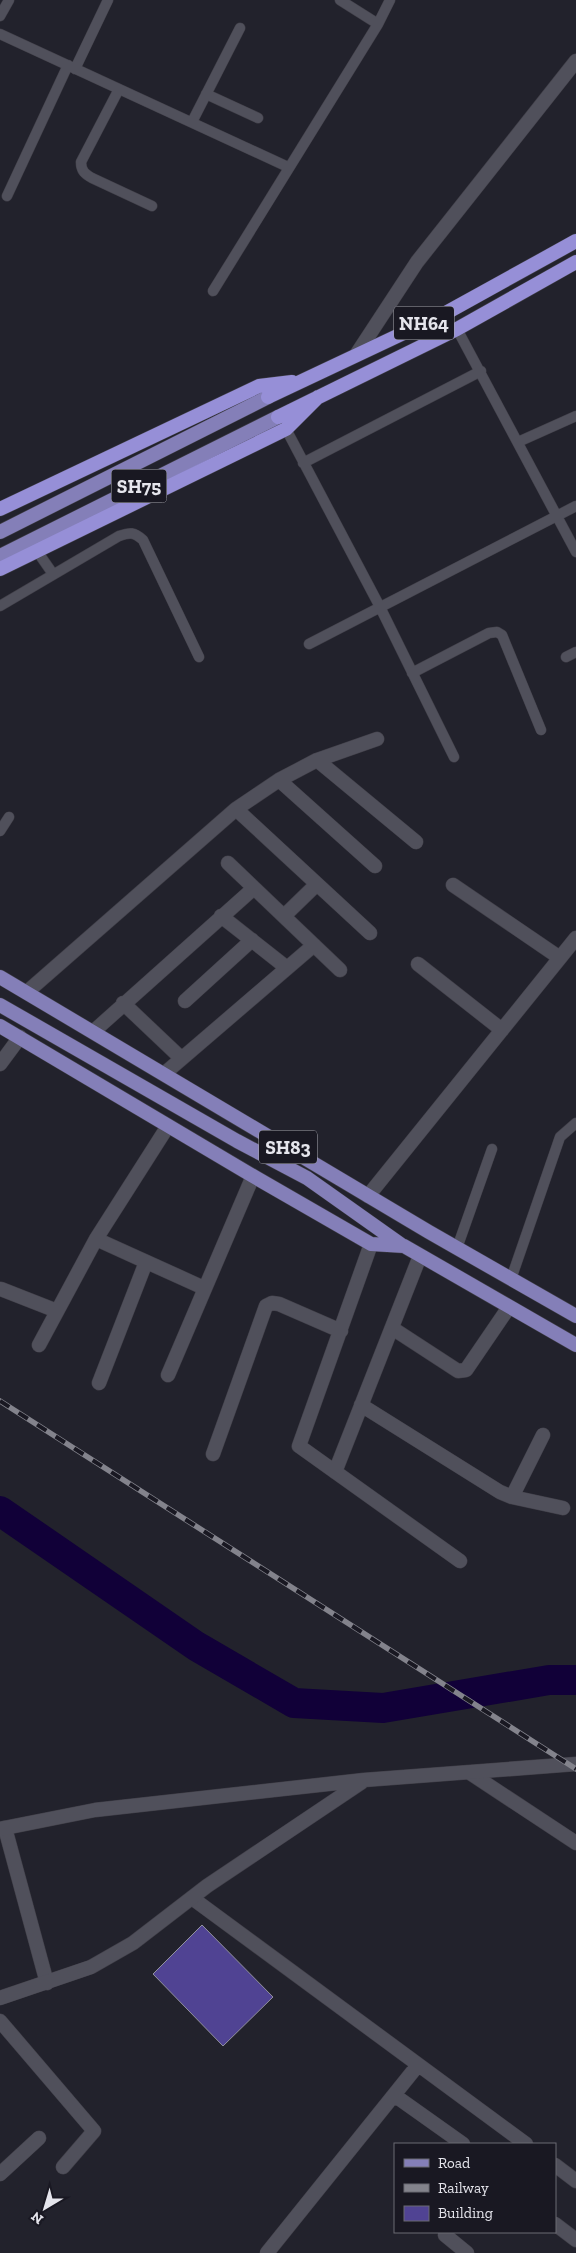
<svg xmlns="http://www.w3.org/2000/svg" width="576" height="2253" font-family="'Zilla Slab',serif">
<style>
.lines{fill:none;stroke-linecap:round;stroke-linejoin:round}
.river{stroke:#110038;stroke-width:30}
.building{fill:#504393;stroke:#91919e}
.service-casing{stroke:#403f48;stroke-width:11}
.minor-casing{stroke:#403f48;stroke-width:15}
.tertiary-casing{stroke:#403f48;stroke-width:15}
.primary-casing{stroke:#403f48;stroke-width:15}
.trunk-casing{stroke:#403f48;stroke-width:15}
.service{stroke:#50505b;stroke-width:10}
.minor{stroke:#50505b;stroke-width:14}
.tertiary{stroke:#50505b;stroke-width:14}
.primary{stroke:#847fb8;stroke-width:14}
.trunk{stroke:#968fd7;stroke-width:14}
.rail-casing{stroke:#83838c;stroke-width:5.5}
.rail{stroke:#191822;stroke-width:4;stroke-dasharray:11;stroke-linecap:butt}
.labels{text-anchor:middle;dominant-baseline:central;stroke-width:4;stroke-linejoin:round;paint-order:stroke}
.shield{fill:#191822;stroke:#a8a8af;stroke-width:1}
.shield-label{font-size:19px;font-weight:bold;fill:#e5e5ec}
</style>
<rect width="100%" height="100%" fill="#22222c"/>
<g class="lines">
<path class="river" d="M0,1511L196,1646L294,1703L383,1708L549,1680H576"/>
</g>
<path class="building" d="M202,1925L273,1997L223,2046L153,1974Z"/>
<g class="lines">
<g class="service-casing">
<path id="service" d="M340,0L378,24
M0,16L9,0
M0,34L288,167
M75,69L108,0
M119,89L81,162C81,171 85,174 92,178L152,206
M206,94L258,118
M192,122L240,28
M7,196L68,65
M213,291L378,24L390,0
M457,329L576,552
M286,429L380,607L454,757
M518,442L576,416
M303,463L481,371
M37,551L53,574
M0,606L119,536C130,532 134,532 143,540L199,657
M309,644L576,506
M566,657L576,652
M412,673L489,633L497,632L502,635L541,730
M0,831L9,817
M457,1248L492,1149
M511,1279L560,1137L576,1123"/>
</g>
<g class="minor-casing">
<path id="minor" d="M356,355L417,262L576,61
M317,760L416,842
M279,780L375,866
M236,809L370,933
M228,863L340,970
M453,885L560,958
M221,916L287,968
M284,916L317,884
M418,964L502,1030
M27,992L236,809L279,780L317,760L377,739
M185,1001L252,940
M123,1003L181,1058
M94,1031L254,888
M0,1064L20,1037
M165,1073L314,945
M368,1196L576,938
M96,1239L204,1288
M371,1244L299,1446L460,1561
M1,1289L57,1311
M392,1328L458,1371L466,1370L509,1307
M39,1345L96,1239L168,1126
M168,1375L253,1176
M99,1383L146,1262
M361,1405L500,1492L512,1497L563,1508
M213,1454L266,1306L272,1303L279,1304L341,1331
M335,1472L420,1256
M512,1497L543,1435
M470,1773L576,1843
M5,1828L47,1983
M192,1898L526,2144
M0,2021L94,2131L63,2167
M394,2095L463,2144
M555,2165L576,2181
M0,2174L39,2138
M555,2224L576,2240
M445,2235L467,2253
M267,2253L418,2065"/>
</g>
<g class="tertiary-casing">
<path id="tertiary" d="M0,1829L95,1810L364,1780L576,1764
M0,1998L91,1967L133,1943L207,1886L362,1782"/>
</g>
<g class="primary-casing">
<path id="primary" d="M0,532L268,397
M0,556L278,417
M0,977L429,1232L576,1316
M0,1005L237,1141L307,1178L403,1246
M0,1026L253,1176L371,1244L404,1246L576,1345"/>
</g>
<g class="trunk-casing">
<path id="trunk" d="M268,397L444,314L576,241
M278,417L457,329L576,262
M0,509L259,386L292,382
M0,569L286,429L318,397"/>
</g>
<use href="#service" class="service"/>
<use href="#minor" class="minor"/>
<use href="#tertiary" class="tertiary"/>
<use href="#primary" class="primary"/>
<use href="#trunk" class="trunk"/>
<g class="rail-casing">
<path id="rail" d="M0,1401L576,1769"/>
</g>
<use href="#rail" class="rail"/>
</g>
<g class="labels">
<g class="shield">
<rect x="394" y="306.5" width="60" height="33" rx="4"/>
<rect x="111.5" y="469.5" width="55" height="33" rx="4"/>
<rect x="259" y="1130.5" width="58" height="33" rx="4"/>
</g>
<g class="shield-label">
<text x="424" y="323">NH64</text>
<text x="139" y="486">SH75</text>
<text x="288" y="1147">SH83</text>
</g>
</g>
<rect x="394" y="2143" width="162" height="90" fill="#191822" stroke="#6b6a73"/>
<rect x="404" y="2159" width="25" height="8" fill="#847fb8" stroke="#6b6a73"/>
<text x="438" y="2168" font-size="15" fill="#e5e5ec">Road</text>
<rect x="404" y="2184" width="25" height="8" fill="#83838c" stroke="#6b6a73"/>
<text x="438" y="2193" font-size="15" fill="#e5e5ec">Railway</text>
<rect x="404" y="2206" width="25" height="15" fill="#504393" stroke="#6b6a73"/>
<text x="438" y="2218" font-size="15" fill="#e5e5ec">Building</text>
<g transform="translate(45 2208) rotate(218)" stroke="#191822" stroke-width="4" paint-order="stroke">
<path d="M0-4L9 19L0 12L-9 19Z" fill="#e5e5ec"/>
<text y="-8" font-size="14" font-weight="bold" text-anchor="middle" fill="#e5e5ec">N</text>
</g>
</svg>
